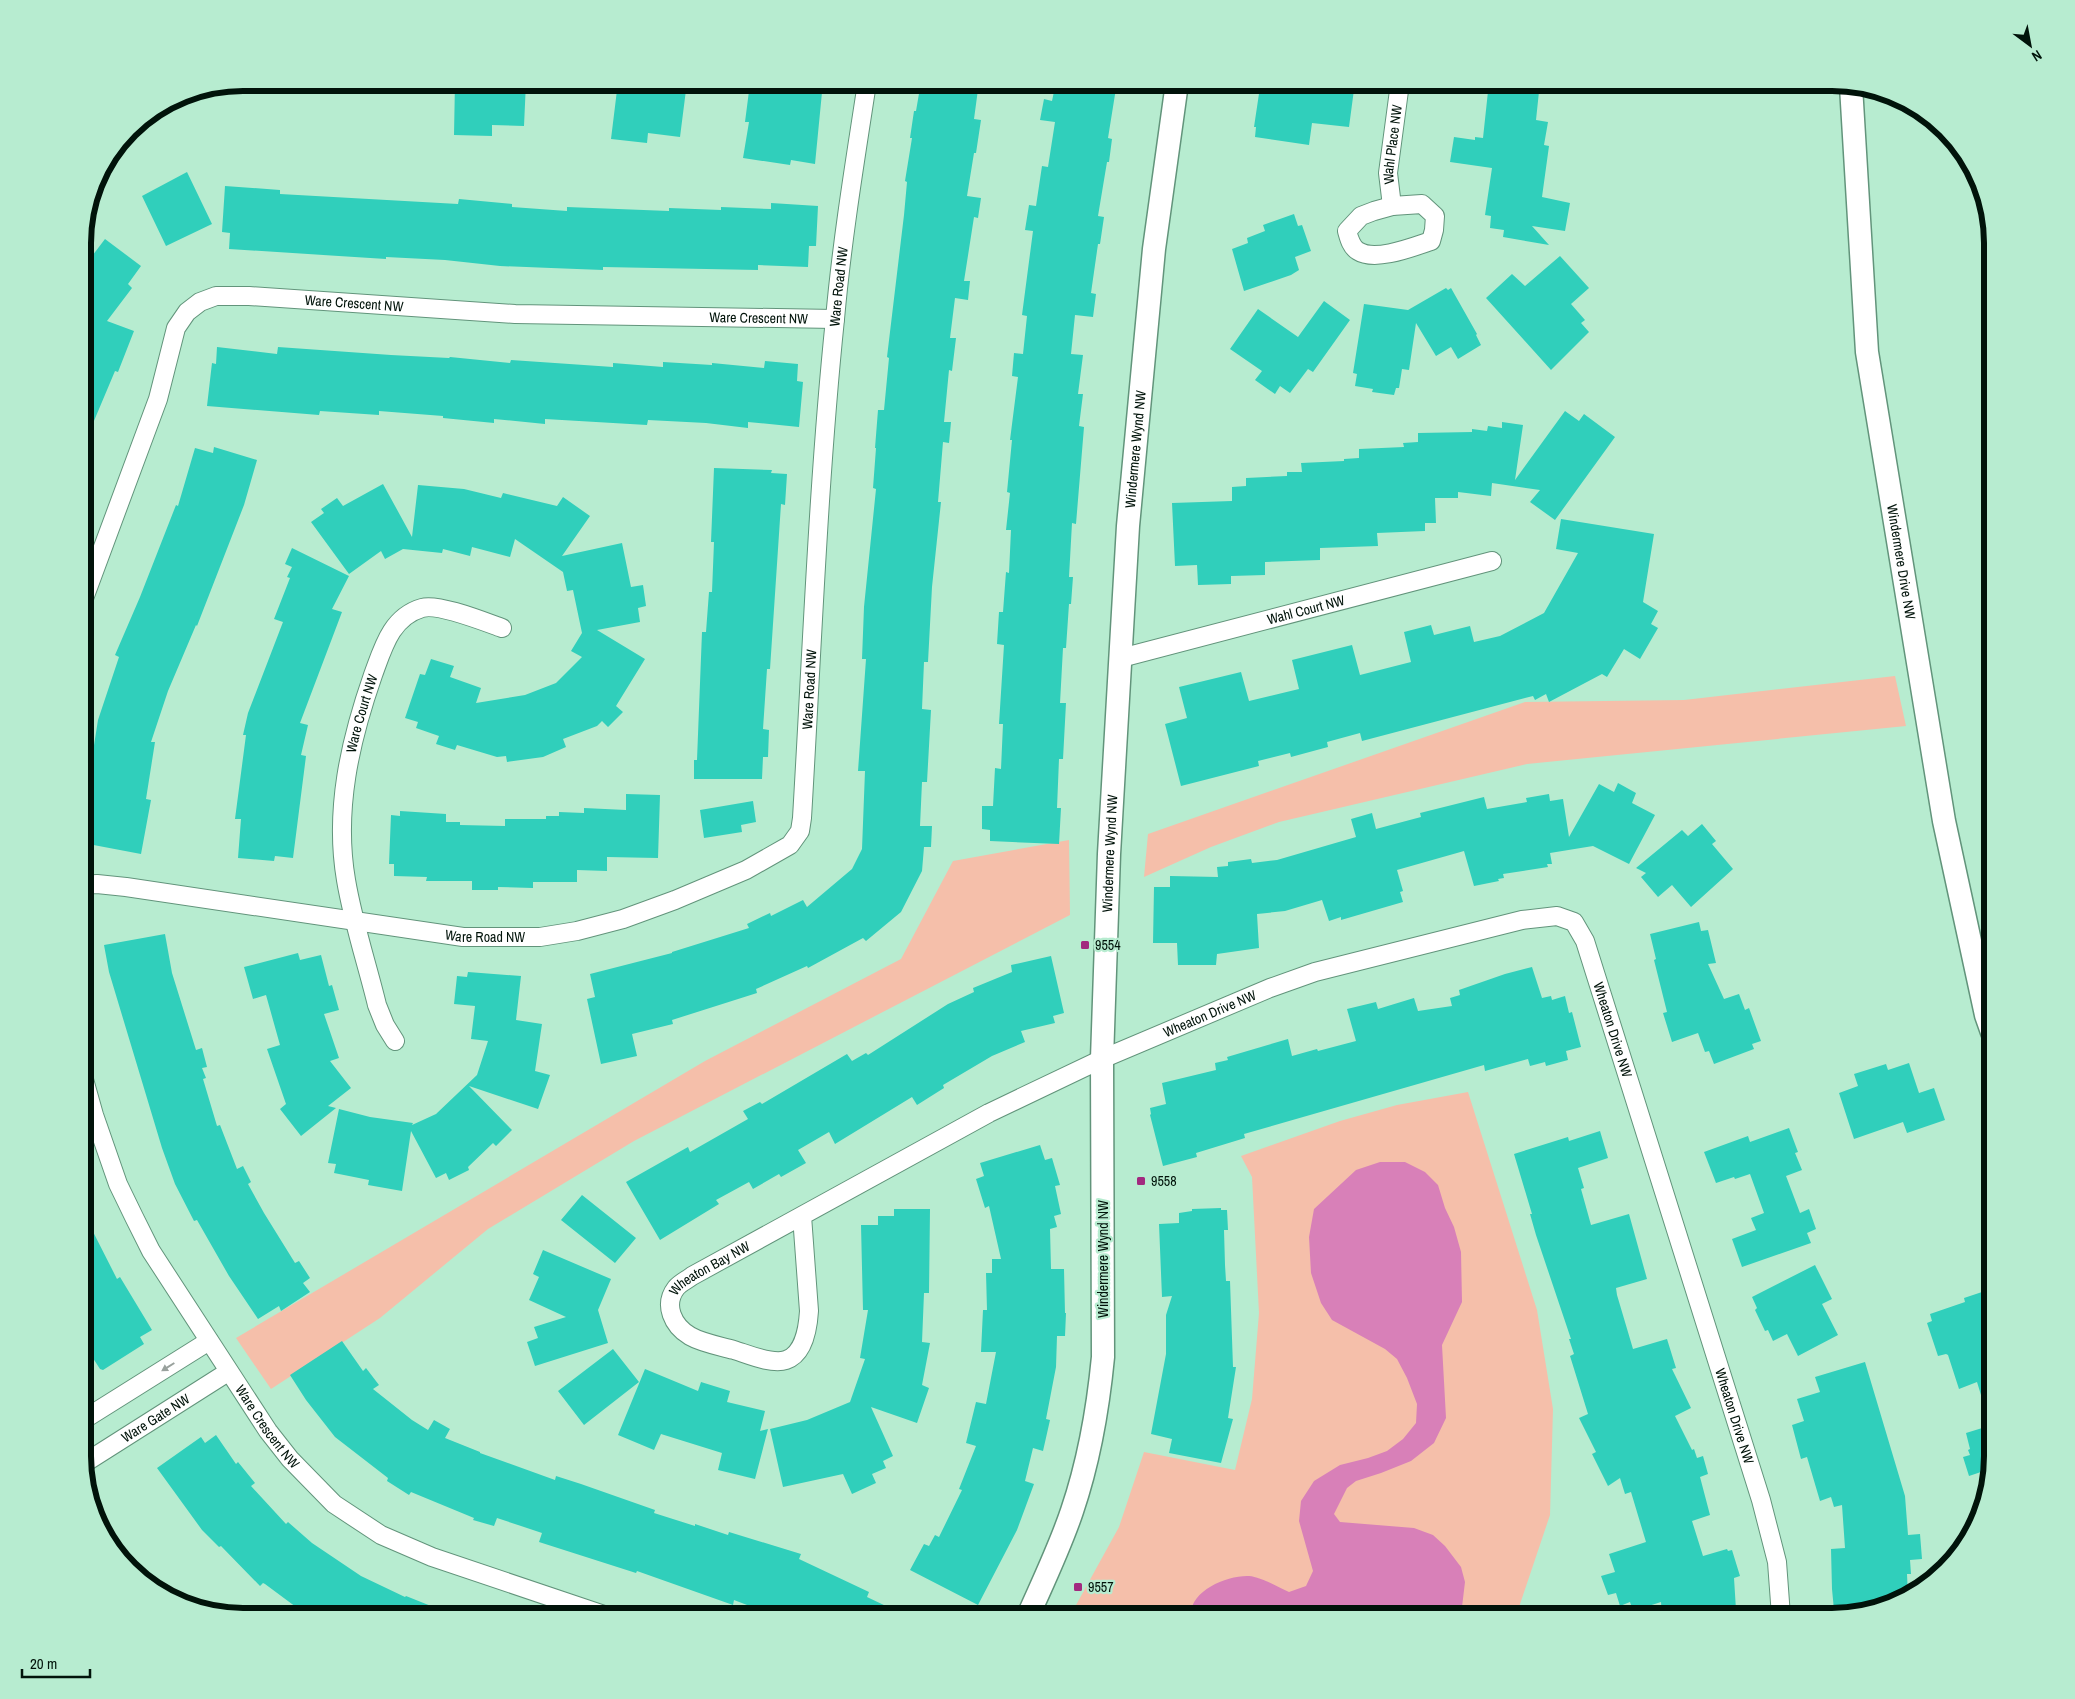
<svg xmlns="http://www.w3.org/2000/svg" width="2075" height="1699" font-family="'Archivo Narrow',sans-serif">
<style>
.green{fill:#f5bfaa}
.water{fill:#d880b8}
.building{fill:#30cfbb}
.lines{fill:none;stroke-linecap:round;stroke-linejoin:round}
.minor-casing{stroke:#62947b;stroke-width:20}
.tertiary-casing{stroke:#62947b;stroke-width:25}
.minor{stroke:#fff;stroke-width:18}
.tertiary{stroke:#fff;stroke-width:22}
.oneway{fill:#99a19d}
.poi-dot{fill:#a2297f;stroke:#b7ecd0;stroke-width:2}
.labels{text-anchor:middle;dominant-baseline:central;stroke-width:4.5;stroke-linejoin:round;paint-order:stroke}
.street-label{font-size:14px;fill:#01130a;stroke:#b7ecd0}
.poi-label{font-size:14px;fill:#01130a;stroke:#b7ecd0;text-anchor:start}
.rim{fill:none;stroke:#01130a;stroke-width:6}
</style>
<rect width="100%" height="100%" fill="#b7ecd0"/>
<path class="green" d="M1895,676L1906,726L1527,764L1279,822L1211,847L1144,877L1148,834L1525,702L1684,700Z
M1069,840L1070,915L634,1141L488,1229L380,1318L271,1389L236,1338L705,1061L901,959L953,861Z
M1468,1092L1537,1310L1553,1409L1550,1515L1516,1616H1070L1119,1527L1144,1452L1235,1470L1252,1399L1259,1313L1252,1177L1241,1156L1340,1121L1397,1105Z"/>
<path class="water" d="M1380,1162H1405L1425,1172L1438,1185L1445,1208L1454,1227L1461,1252L1462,1302L1442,1345L1446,1418L1434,1443L1411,1461L1381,1473L1356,1481L1347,1488L1334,1514L1340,1522L1414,1528L1433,1535L1445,1546L1461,1567L1465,1582L1462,1607L1464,1616H1191C1189,1591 1227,1575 1249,1576C1261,1577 1278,1587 1289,1592L1306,1586L1313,1571L1299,1521L1301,1501L1314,1481L1340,1465L1368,1458L1387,1451L1403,1439L1416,1423L1417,1404L1407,1378L1397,1359L1385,1349L1332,1320L1321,1303L1311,1273L1309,1237L1314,1209L1356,1170Z"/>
<path class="building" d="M455,82H526L524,126L492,125V136L454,135Z
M618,82H687L680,137L648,133L647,143L611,139Z
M760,82H823L815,164L791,160L790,165L743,158L749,122H745L749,91L759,92Z
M921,82H979L974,119L981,120L976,153H974L967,196L981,198L978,218L974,217L964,281H970L968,300L955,298L950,338H956L952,371L949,370L944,422H951L949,443L943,442L938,502H941L932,587L928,662H924L922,709L931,710L927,782H922L920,826H932L931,847H924L922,871L901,912L866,941L863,938L808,968L807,966L756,989L757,993L672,1020L673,1024L632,1034L637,1056L601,1064L587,999L595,997L590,974L672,953V952L749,928L747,924L770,913L771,916L803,900L807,907L852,869L862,849L865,771H858L866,659H862L864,607L876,489L873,488L876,448H875L878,410H884L889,358L887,357L904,215L907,182L905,181L912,138H910L914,111H916Z
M1056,82H1117L1108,138L1112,139L1109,162H1107L1098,216L1104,217L1100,244H1098L1091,293L1096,294L1093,317L1075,315L1071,354L1083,355L1078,394H1083L1079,426L1084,427L1076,524L1072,523L1069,577H1073L1071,604H1069L1066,648H1063L1060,703H1066L1063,759H1059L1057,808H1061L1059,844L990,841V830L982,829V806H993L995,768L1001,769L1003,724H999L1004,645L997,644L999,612H1003L1006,572L1009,573L1011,530H1006L1010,493L1007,492L1012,440H1010L1018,377L1012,376L1014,353L1023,354L1027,316L1022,315L1033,231L1025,230L1029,205L1036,206L1042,166L1048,167L1055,122L1040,120L1044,99L1052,101Z
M1317,82H1355L1349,127L1312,123L1309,145L1255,137L1256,127H1254L1260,87L1316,94Z
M1489,82H1540L1536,120L1548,122L1544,145L1549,146L1542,197L1570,203L1565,231L1532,226L1549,245L1503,237L1504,230L1490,228L1491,216L1485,215L1492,168L1450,162L1454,137L1475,140V137L1483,138Z
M187,172L212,224L166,246L142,196Z
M225,186L280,190V194L458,204L459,199L512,204V207L567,211V207L669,211V208L721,210V207L771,209V203L818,206L816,246H809L808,267L758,265V270L603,267V270L551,268L500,266L445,260L386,257V259L229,249L230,233L222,232Z
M1294,214L1298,226L1302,225L1311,251L1295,257L1299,270L1291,275L1244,291L1232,249L1248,243L1247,238L1265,231L1263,225Z
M105,239L141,266L128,284L132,288L107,321L134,331L118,372L115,371L83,447V268Z
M1560,256L1589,288L1571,304L1585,320L1581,323L1589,332L1551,370L1486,298L1512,274L1525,286Z
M1446,288L1448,290L1451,288L1477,334L1476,335L1481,345L1458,359L1451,347L1436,356L1416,323L1409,370L1402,369L1399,388H1396L1394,395L1372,392L1373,389L1355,386L1357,374L1353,373L1364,304L1408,310Z
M1324,301L1350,320L1313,372L1308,369L1290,393L1280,386L1275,394L1255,380L1262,371L1230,349L1258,309L1298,337Z
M217,347L277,354L278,347L391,355L449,358L450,357L510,363L511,360L613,367V363L663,367V362L712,365V363L764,368L765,361L798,364L797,381L803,382L799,427L748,422V428L706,423L648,420L647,425L545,419V424L494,419V423L443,418V416L379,411V415L320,411L319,415L207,406L212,363L216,364Z
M1565,411L1579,421L1584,414L1615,437L1555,520L1530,502L1540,490L1492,483L1491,496L1458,492V498H1435L1436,523H1425V531L1377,533L1378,546L1320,548V560L1265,562V575L1231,576V584L1198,585L1197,565L1175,566L1172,503L1232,501V487L1246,486V478L1287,476V472H1302L1301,463L1344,461V459L1359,458V449L1404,447L1403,443L1418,442V433L1472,432V429L1487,431L1488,426L1502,428V422L1523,425L1515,480Z
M214,447L257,460L244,505L197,626L196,625L168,691L151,742H155L146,799L151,800L141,854L83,843L93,784L88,783L98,720L119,657L115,655L140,597L176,505L178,506L195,448L213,453Z
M714,468L772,470L771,473L787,474L785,505L781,504L770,669H767L763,729L769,730L768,757H763L762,779H694V760H697L702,632H706L709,592H712L714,542H711Z
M383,484L412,537L418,485L464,489L501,498L503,493L557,506L563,497L590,516L562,556L622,543L631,587L643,585L646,606L638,608L640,622L597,630L645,659L616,706L623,712L608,727L602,721L597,726L563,739L566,747L543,757L507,762L506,756L497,757L457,745L455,750L436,744L439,736L416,728L418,722L405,718L420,674L425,675L431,659L454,666L450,677L481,688L476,703L525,695L556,683L582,657L571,651L582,633L573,590L567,591L563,572L515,539L510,557L472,547L470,556L443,549L442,553L403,549L385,559L381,551L349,574L311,522L324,513L321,509L337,498L343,506Z
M1561,519L1654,534L1643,602L1658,611L1651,624L1658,628L1640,659L1624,649L1607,677L1602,674L1549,702L1546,694L1535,700L1533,696L1362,741L1360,733L1327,742L1328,747L1291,757L1290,753L1258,761L1259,766L1181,786L1165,724L1187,718L1179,687L1241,672L1249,701L1299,689L1292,660L1352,645L1360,675L1411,662L1404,632L1431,625L1434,635L1470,626L1474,642L1500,636L1544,613L1578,553L1556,549Z
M292,548L349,576L332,609L342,612L300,723L308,725L301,755L306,756L293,858L275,856L274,861L238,858L241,819H235L246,735H243L248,713L283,622L274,619L290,578L287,577L292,567L285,564Z
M1618,783L1636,793L1632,803L1655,815L1629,864L1593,846L1550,853L1552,864H1547L1548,867L1503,874L1504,878L1498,879L1499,881L1474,886L1464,851L1397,870L1403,891L1400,892L1403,902L1341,920V917L1329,921L1322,900L1285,911L1257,914L1259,948L1217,954L1216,965H1178L1177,943H1153L1154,887H1170V876L1218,877L1217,867L1228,866V862L1251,859L1252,863L1277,860L1356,837L1351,819L1372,813L1376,829L1421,817L1420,813L1484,797L1487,809L1527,802L1526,798L1549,794L1550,801L1563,799L1569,837L1599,784L1614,792Z
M626,794L660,795L658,858L607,857V871L577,870V882H533V888L498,887V890H472V881H426L427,877L394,876V864H389L391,815L400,816V811L446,814V822H460V825L505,826V819H546V816H559V812L584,813V808L626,810Z
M753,801L756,822L741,825L742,832L704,838L700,810Z
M1702,824L1716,841L1712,844L1733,869L1691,907L1672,885L1658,897L1641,877L1646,873L1636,868L1682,830L1688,836Z
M1699,922L1701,931L1708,930L1716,963L1708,964L1724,999L1739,994L1745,1010L1749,1008L1761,1041L1752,1044L1754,1049L1714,1064L1709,1051L1705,1052L1698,1033L1672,1042L1663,1013L1667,1012L1654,960L1656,959L1650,934Z
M165,934L172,973L196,1050L202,1048L207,1067L202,1068L206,1078L203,1079L217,1126L220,1125L237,1169L243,1166L251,1182L248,1184L264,1213L295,1263L299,1261L310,1278L303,1283L310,1292L281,1311L279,1306L258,1319L229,1276L197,1220L194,1221L175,1184L162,1148L109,972L104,945Z
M298,953L300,960L321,955L329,986L332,985L339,1010L324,1014L339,1058L330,1061L351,1088L328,1106L336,1108L301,1136L280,1109L286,1104L267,1049L280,1045L266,995L253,999L244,967Z
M1051,956L1064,1013L1053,1016L1055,1023L1021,1031L1025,1042L992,1056L943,1085L944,1088L917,1105L912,1097L835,1144L829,1132L798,1150L806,1163L781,1177L779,1174L753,1189L749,1182L716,1200L719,1204L660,1240L626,1182L688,1147L690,1152L748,1119L743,1111L760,1102L762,1104L847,1054L852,1061L866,1053L868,1055L948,1004L974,992L973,988L1012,972L1011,965Z
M1532,967L1542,998L1551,996L1552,1000L1565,996L1569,1013L1572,1012L1581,1047L1566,1051L1568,1060L1546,1066L1545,1062L1530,1066L1528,1059L1485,1071L1484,1065L1244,1134L1245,1138L1196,1153L1197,1157L1163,1166L1150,1115L1151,1114L1150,1108L1166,1104L1162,1083L1216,1070L1215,1063L1228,1060L1227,1057L1288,1039L1292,1056L1317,1049L1318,1051L1356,1041L1347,1009L1376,1002L1378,1009L1414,998L1418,1011L1452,1006L1450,998L1460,995L1459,990L1505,974Z
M468,972L521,976L516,1020L542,1024L535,1071L550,1075L538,1109L469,1086L512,1130L496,1146L493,1143L468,1167L469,1170L449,1180L446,1173L436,1178L411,1131L402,1191L368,1185L369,1180L334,1173L336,1164L328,1163L339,1109L370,1117L413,1123L412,1125L436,1114L477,1075L488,1041L471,1039L475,1006L454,1004L457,976L467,977Z
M1909,1063L1919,1093L1934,1088L1945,1120L1907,1133L1903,1122L1854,1139L1839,1093L1858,1086L1854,1074L1886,1064L1888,1070Z
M1789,1128L1798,1152L1795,1153L1802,1170L1786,1176L1800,1213L1809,1209L1816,1229L1807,1233L1811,1243L1742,1267L1732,1239L1756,1230L1751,1218L1764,1213L1750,1174L1735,1179L1734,1177L1716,1183L1704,1152L1748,1136L1750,1142Z
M1600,1131L1608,1158L1578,1168L1584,1188L1581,1189L1591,1225L1629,1214L1647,1279L1616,1288L1617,1295L1633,1349L1667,1339L1676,1368L1672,1369L1691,1408L1675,1416L1692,1450L1694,1449L1697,1458L1703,1456L1708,1474L1700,1477L1710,1515L1692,1521L1703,1556L1727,1549L1728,1551L1732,1550L1740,1576L1734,1578L1736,1610H1732V1616H1662L1661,1602L1633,1611L1630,1602L1620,1606L1616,1593L1608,1595L1601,1576L1615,1572L1609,1554L1646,1542L1631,1492L1625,1494L1620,1478L1608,1486L1592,1454L1596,1452L1579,1418L1588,1414L1570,1356L1574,1354L1569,1339H1571L1536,1235L1530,1214H1532L1514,1154L1568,1137L1569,1141Z
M1040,1145L1045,1160L1052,1158L1060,1185L1055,1186L1061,1214L1054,1216L1057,1227L1050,1229L1051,1269H1064L1065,1313H1066L1065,1336H1057L1056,1367L1046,1419L1050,1420L1043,1451L1033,1448L1025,1481L1034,1484L1017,1530L978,1605L910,1570L924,1544L929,1546L935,1535L939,1537L962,1490L959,1489L976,1446L966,1443L976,1402L986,1404L996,1352H981L983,1310H987L986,1273H992V1259H1001L989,1206L985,1208L976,1179L984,1176L980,1163Z
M582,1195L636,1238L615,1263L561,1220Z
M1221,1208V1210H1227L1228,1230H1224L1225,1265L1226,1281H1230L1233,1367H1236L1228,1418L1233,1419L1221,1463L1169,1453L1172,1439L1151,1434L1166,1354V1315L1172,1296L1162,1297L1159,1224L1179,1223V1213L1192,1211V1209Z
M894,1209H930L929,1293H924L922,1342L930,1343L922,1385L929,1388L917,1423L871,1407L893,1456L883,1461L886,1468L872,1474L876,1483L852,1494L843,1474L783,1487L770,1429L807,1420L850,1402L865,1359L860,1358L868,1310H863L861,1225H878V1216H894Z
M83,1212L117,1279L120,1277L152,1330L140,1337L144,1344L103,1370L100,1369L89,1352L83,1356Z
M543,1250L611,1279L598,1310L608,1343L535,1366L527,1342L538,1338L534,1327L566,1317L529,1300L539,1277L533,1274Z
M1815,1265L1832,1299L1822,1304L1838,1335L1798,1356L1787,1334L1773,1341L1768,1330L1765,1331L1755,1310L1757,1308L1752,1297Z
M1988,1290L1992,1305V1417L1988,1418L1977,1382L1959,1389L1948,1355L1946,1354L1938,1356L1927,1323L1932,1321L1930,1314L1965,1302L1964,1298Z
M342,1341L363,1371L366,1368L379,1385L373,1389L412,1420L428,1430L434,1420L450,1429L445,1438L480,1452V1453L555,1480L556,1476L581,1484L655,1510L654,1513L695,1526V1524L728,1535L729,1532L801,1554L799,1559L869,1592L867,1597L907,1616H776L734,1600L733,1605L637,1571L636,1573L539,1542L542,1533L497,1518L494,1526L473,1520L474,1518L411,1492L409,1495L387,1481L388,1478L335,1437L306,1400L290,1375Z
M613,1349L639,1382L584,1425L558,1391Z
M1865,1362L1905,1496L1908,1535L1920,1534L1922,1559L1910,1560L1911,1574H1907L1908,1596L1903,1600L1837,1615V1610H1834L1832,1589L1831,1549L1845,1548L1842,1505L1834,1507L1831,1497L1820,1501L1807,1457L1801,1459L1792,1425L1804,1421L1797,1399L1820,1392L1815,1377Z
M645,1369L698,1391L701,1382L730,1391L727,1402L765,1411L760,1431L768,1429L755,1479L718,1470L722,1453L661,1434L654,1450L618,1435Z
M1992,1425V1456L1990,1469L1969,1476L1963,1457L1970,1455L1968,1450L1970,1449L1966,1433Z
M216,1435L236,1464L238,1462L255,1483L251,1486L286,1524L288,1522L312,1543L361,1576L405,1597L406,1596L456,1616H318L298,1605L296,1607L265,1584L263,1583L260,1586L221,1546L219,1547L202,1530L157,1468L201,1437L205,1443Z"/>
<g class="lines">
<g class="minor-casing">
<g id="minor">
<path d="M1422,204L1435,216L1434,230L1431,241C1413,247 1375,262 1358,251C1351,247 1349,238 1347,231L1361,216L1374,211L1392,206Z"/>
<path id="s1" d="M1392,206L1388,173L1400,83"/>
<path id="s2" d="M83,601L158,399L176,328L187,312L200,302L216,296H249L515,314L835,319"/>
<path id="s3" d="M1121,658L1492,561"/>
<path id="s4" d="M83,885L97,884L126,887L463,937H540L577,931L623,919L675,900L746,870L790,845L800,831L802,818C812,651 818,484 835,319C842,240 855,161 867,83"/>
<path id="s5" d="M395,1041L385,1025L377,1005C367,964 353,922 346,880C334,810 350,741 373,675C383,648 391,617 422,608C438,603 485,622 502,628"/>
<path id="s6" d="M83,1076L94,1115L118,1184L134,1217L151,1251L268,1431L290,1459L334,1504L381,1535L432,1557L607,1616"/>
<path id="s7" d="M802,1216L809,1311C808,1327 804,1354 786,1360C772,1365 747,1354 734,1350C720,1346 702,1343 690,1336C673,1326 663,1305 676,1288C680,1283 687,1280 692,1276L989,1113L1102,1059L1270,988L1315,972L1522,920L1557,916L1574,922L1585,941L1761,1500L1777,1562L1781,1616"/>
<path d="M83,1420L209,1341"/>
<path id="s8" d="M83,1464L228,1372"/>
</g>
</g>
<g class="tertiary-casing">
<g id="tertiary">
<path id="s9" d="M1851,86L1867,352L1944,821L1986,1015L1992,1032"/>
<path id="s10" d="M1028,1616C1043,1582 1060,1547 1072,1511C1089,1461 1098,1409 1103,1357L1102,1059L1109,854L1128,526L1154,249L1177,83"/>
</g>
</g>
<use href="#minor" class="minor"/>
<use href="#tertiary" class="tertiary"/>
</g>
<defs><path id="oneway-solid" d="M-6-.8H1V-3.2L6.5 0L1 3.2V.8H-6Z" transform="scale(1.25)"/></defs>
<use class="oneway" href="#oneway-solid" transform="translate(168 1367) rotate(148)"/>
<g class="poi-dot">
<rect x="1080" y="940" width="10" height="10" rx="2.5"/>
<rect x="1136" y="1176" width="10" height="10" rx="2.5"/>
<rect x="1073" y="1582" width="10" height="10" rx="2.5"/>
</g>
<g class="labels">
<g class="street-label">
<text stroke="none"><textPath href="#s1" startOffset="62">Wahl Place NW</textPath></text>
<text stroke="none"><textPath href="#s4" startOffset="1292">Ware Road NW</textPath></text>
<text stroke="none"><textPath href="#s2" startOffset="480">Ware Crescent NW</textPath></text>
<text stroke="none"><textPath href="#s2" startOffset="885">Ware Crescent NW</textPath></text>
<text stroke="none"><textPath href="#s10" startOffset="1180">Windermere Wynd NW</textPath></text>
<text stroke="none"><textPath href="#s9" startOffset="479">Windermere Drive NW</textPath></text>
<text stroke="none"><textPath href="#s3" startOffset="191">Wahl Court NW</textPath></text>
<text stroke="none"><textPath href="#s4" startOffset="888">Ware Road NW</textPath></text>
<text stroke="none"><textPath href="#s5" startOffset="338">Ware Court NW</textPath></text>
<text stroke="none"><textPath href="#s10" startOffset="775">Windermere Wynd NW</textPath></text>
<text stroke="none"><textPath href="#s4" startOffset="406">Ware Road NW</textPath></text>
<text stroke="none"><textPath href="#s7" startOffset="910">Wheaton Drive NW</textPath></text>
<text stroke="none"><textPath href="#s7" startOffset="1405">Wheaton Drive NW</textPath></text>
<text transform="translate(1103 1259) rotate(-90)">Windermere Wynd NW</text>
<text stroke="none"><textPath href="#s7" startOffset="348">Wheaton Bay NW</textPath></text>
<text stroke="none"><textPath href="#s7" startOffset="1810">Wheaton Drive NW</textPath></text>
<text stroke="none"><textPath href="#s8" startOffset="86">Ware Gate NW</textPath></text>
<text stroke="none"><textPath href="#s6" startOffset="399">Ware Crescent NW</textPath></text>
</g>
<g class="poi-label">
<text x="1095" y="945">9554</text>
<text x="1151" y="1181">9558</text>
<text x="1088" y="1587">9557</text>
</g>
</g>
<path d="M0 0H2075V1699H0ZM243 91H1832A152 152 0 0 1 1984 243V1456A152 152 0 0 1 1832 1608H243A152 152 0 0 1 91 1456V243A152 152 0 0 1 243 91Z" fill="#b7ecd0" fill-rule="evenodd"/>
<path class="rim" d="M243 91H1832A152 152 0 0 1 1984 243V1456A152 152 0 0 1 1832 1608H243A152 152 0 0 1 91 1456V243A152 152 0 0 1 243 91Z"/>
<g transform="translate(2030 45) rotate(148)" stroke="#b7ecd0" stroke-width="4" paint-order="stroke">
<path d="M0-4L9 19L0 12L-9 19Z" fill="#01130a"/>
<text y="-8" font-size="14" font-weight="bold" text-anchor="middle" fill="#01130a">N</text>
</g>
<path d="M22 1669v8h68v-8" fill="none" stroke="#01130a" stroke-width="2.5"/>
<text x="30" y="1669" font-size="15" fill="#01130a" stroke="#b7ecd0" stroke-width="4" paint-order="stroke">20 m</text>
</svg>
